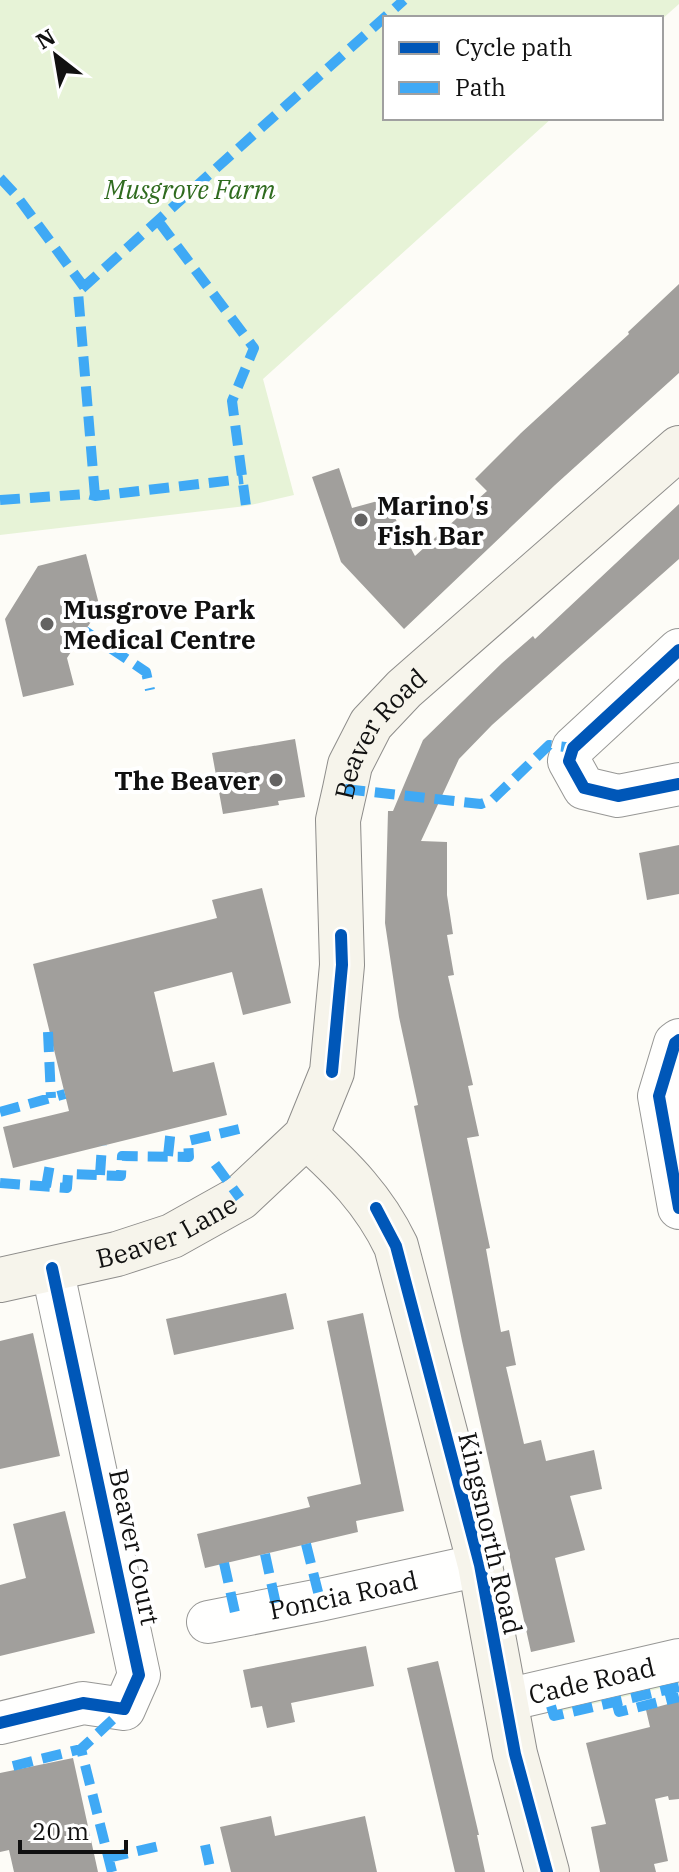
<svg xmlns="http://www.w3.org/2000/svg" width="679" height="1872" font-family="'IBM Plex Serif',serif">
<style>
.green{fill:#e7f3d7}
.building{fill:#a19f9c}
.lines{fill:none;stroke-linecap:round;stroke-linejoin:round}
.street-casing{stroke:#979795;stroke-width:44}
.secondary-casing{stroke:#8e8d8b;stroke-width:46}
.street{stroke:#fffffe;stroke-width:42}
.secondary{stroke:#f6f4eb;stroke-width:44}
.quiet{stroke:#3fa9f5;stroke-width:10;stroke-dasharray:20 10;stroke-linecap:butt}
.cycleway-casing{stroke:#fff;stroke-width:17}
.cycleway{stroke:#0057b8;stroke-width:12}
.poi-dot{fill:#646362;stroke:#fff;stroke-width:3}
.labels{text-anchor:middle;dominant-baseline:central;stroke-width:8;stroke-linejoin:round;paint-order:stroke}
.park-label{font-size:26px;font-style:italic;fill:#2f6b1f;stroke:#fff}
.poi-label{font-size:26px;font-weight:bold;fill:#111;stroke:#fff;text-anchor:start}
.street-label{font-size:26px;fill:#111;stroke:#fff}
</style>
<rect width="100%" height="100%" fill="#fdfcf7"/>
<path class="green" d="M0,0H679V4L661,20L385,18V118H552L263,379L294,495L246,506L0,535Z
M679,1677V1684L558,1712L556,1704Z"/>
<path class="building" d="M679,284V373L555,485L404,629L341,562L312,477L339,468L352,508L385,499L415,556L487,491L475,479L521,433L629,334L628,332Z
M679,504V559L492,725L459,759L421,841L447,842V895L453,934L447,935L454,975L448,976L473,1085L468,1086L479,1136L467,1138L490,1248L486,1249L501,1332L509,1330L516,1365L506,1367L524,1444L541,1440L546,1461L594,1450L602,1489L570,1496L585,1550L555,1558L575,1642L531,1652L462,1341L414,1106L418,1105L399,1017L385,923L388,811H393L423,740L502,663L533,636L535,639Z
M86,554L100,608L67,658L74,685L23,697L5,619L38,566Z
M295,739L305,797L278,801L279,805L223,814L212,753Z
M679,845V894L647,900L639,853Z
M262,888L291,1003L243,1015L232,972L154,992L173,1072L214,1062L227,1115L13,1168L3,1127L69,1111L33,964L217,918L212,900Z
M286,1293L294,1329L174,1355L166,1319Z
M363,1313L404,1511L356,1521L358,1532L205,1568L197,1534L310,1507L307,1497L361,1484L327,1321Z
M33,1333L60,1456L0,1469V1341Z
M65,1511L95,1633L0,1656V1585L26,1578L13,1524Z
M366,1646L374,1686L291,1703L295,1722L267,1728L262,1706L251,1708L243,1670Z
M438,1661L479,1835H477L485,1872H455L407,1668Z
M679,1701V1799L669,1800L668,1796L655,1799L668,1861L654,1864L656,1872H600L591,1827L606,1824L586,1743L650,1727L646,1710Z
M73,1758L98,1872H14L9,1850L0,1852V1773Z
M271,1816L275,1836L365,1816L377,1872H231L220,1827Z"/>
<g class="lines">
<g class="street-casing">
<g id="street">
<path d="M679,650L573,748L569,761L584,788L618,796L679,784"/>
<path d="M679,1040L675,1043L659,1096L679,1208"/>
<path id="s1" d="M208,1622L320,1600L480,1565"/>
<path id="s2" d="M506,1700L679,1660"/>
<path d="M0,1723L83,1703L124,1709L139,1675L52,1268"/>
</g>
</g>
<g class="secondary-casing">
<g id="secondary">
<path d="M306,1136C343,1169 374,1200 396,1246L480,1565L515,1754L547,1872"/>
<path id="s3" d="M0,1280L117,1254L172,1236L240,1198L306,1136L332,1072L342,965L338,820L345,789L350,765L371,724L404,689L679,448"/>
</g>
</g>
<use href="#street" class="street"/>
<use href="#secondary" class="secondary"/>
<path class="quiet" d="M0,178L16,195L84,287
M159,222L254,348L232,401L246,506
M95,496L78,292L404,0
M0,500L87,494L95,496L243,479
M85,631L146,672L150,690
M345,789L481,804L492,800L549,745L573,748
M48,1032L51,1098
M0,1112L65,1094
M168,1156L171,1128
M215,1164L240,1198
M100,1175L102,1145
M0,1183L67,1188L68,1174L121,1176L122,1156L189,1157L188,1141L239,1129
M46,1187L51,1158
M306,1544L320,1600
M265,1554L277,1609
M224,1563L236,1617
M616,1701L619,1712L679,1697
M551,1706L554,1716L679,1687
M13,1766L81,1749
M205,1845L211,1872
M108,1858L159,1846
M112,1872L81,1749L124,1709"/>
<g class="cycleway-casing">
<path id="cycleway" d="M679,650L573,748L569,761L584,788L618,796L679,784
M679,1040L675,1043L659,1096L679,1208
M332,1072L342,965L341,935
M376,1208L396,1246L480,1565L515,1754L547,1872
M0,1723L83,1703L124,1709L139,1675L52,1268"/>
</g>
<use href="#cycleway" class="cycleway"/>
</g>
<g class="poi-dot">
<circle cx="361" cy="520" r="8"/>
<circle cx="47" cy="624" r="8"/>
<circle cx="276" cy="780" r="8"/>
</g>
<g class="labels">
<g class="park-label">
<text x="190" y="189">Musgrove Farm</text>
</g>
<g class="poi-label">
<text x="377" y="505">Marino's<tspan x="377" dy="30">Fish Bar</tspan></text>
<text x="63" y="609">Musgrove Park<tspan x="63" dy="30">Medical Centre</tspan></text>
<text x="260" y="780" text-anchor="end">The Beaver</text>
</g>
<g class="street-label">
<text stroke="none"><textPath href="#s3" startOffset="766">Beaver Road</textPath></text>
<text stroke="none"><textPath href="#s3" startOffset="174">Beaver Lane</textPath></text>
<text transform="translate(491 1533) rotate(77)">Kingsnorth Road</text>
<text transform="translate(135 1547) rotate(78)">Beaver Court</text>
<text stroke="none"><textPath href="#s1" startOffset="138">Poncia Road</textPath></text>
<text stroke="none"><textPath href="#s2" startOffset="88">Cade Road</textPath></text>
</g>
</g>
<rect x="383" y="16" width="280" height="104" fill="#ffffff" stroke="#a0a0a0" stroke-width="2"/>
<rect x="399" y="42" width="40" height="12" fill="#0057b8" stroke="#a0a0a0" stroke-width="2"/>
<text x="455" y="56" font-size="24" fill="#111111">Cycle path</text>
<rect x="399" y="82" width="40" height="12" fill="#3fa9f5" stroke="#a0a0a0" stroke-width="2"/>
<text x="455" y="96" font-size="24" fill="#111111">Path</text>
<g transform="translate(56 56) rotate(329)" stroke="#ffffff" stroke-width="6" paint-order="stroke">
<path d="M0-6L14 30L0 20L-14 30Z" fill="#111111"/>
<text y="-12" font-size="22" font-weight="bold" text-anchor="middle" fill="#111111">N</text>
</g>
<path d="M20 1840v12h106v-12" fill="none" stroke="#111111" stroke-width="4"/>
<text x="32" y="1840" font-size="24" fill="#111111" stroke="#ffffff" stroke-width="6" paint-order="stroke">20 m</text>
</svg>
